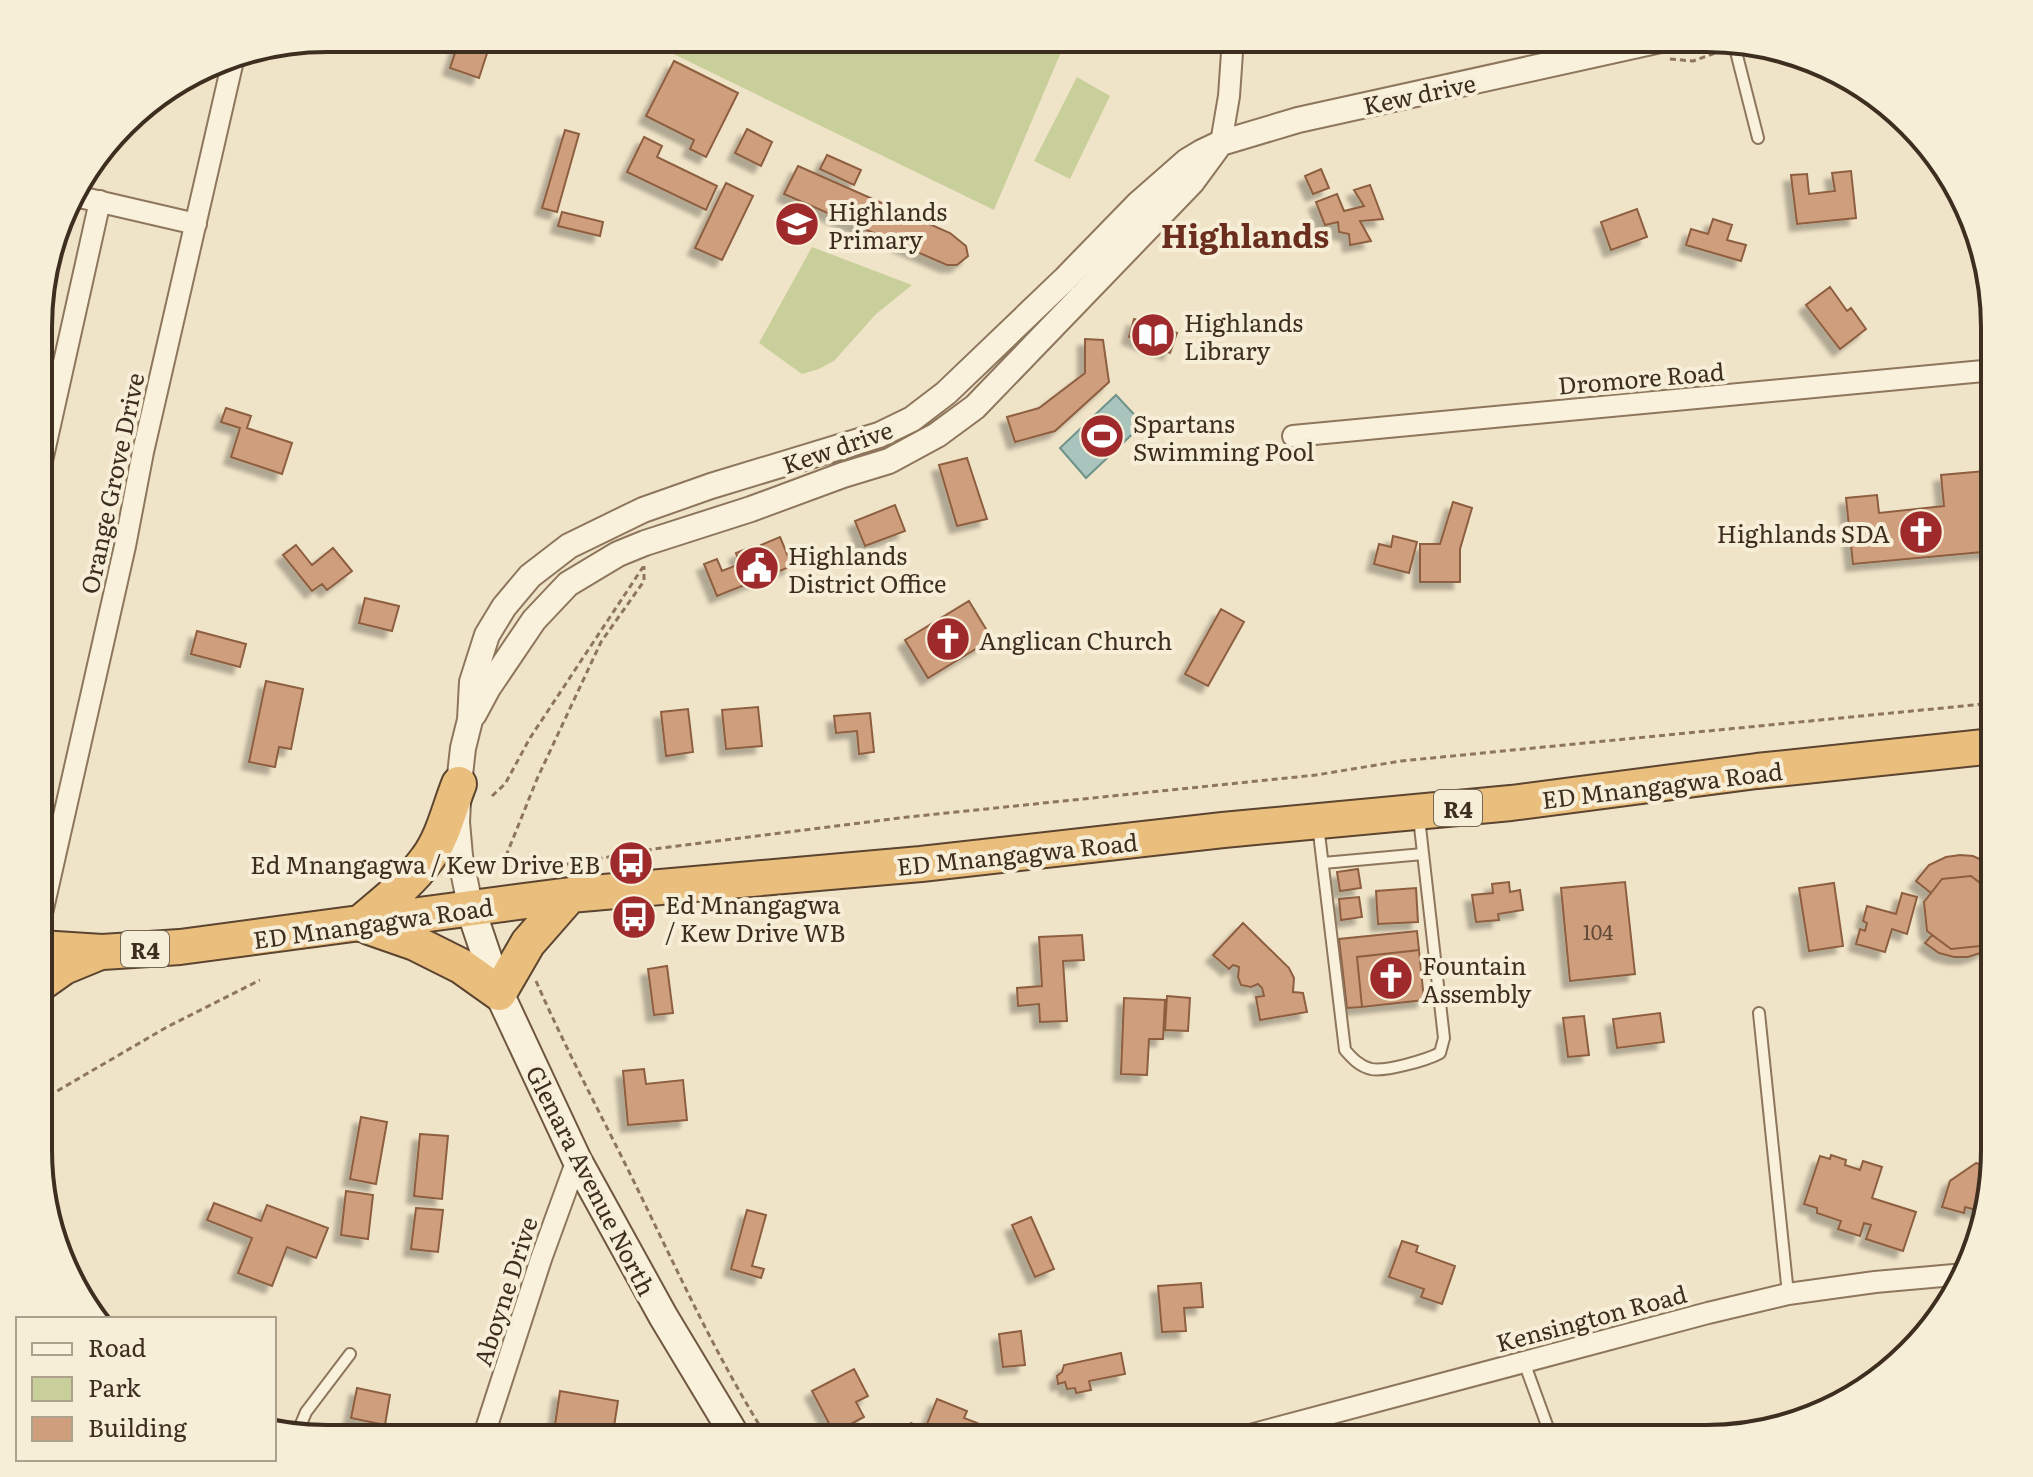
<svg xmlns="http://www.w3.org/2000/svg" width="2033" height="1477" font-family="Literata,serif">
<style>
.green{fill:#c9cf9b}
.water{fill:#a9c4bc;stroke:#6f938a;stroke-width:2}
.building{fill:#cf9f7d;stroke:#8d5f41;stroke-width:2;filter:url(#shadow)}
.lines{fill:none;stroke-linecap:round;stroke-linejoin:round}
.service-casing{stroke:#8d765c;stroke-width:14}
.minor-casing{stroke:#8d765c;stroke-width:24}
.tertiary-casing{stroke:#8d765c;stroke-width:28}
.secondary-casing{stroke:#6f573f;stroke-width:32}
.trunk-casing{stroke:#5b4430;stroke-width:38}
.path{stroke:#8d765c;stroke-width:3;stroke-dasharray:6 4;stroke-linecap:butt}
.service{stroke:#faf1dc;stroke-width:10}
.minor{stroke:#faf1dc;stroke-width:20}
.tertiary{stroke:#faf1dc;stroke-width:24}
.secondary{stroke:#faf1dc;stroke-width:28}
.trunk{stroke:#eabe7c;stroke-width:34}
.labels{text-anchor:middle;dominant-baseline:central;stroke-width:8;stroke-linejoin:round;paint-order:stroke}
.number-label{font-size:20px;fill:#624a37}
.shield{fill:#f7eed8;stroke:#756857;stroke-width:2}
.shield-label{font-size:22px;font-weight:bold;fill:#3d2e20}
.street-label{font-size:24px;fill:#3d2e20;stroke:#f7eed8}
.poi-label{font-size:24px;fill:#3d2e20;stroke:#f7eed8;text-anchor:start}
.district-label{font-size:32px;font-weight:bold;fill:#6b2e1e;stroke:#f7eed8}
.rim{fill:none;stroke:#3d2e20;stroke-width:4}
</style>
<defs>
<filter id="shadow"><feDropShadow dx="-7" dy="7" stdDeviation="2" flood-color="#0004"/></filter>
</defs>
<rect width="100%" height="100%" fill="#f0e4c8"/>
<path class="green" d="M667,38H1067L994,210L661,48Z
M1077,77L1110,96L1070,179L1034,161Z
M812,247L912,285L876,314L834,361L819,369L802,374L759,343Z"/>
<path class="water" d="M1116,395L1143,424L1086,478L1060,448Z"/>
<path class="building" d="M460,38H492L479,78L450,68Z
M674,61L738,93L706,157L690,149L694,140L646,116Z
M747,129L772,142L761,166L735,153Z
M565,130L579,134L557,212L542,208Z
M644,137L662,146L657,157L717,186L706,210L627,172Z
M827,155L861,170L854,185L820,169Z
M798,166L950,233L966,246L968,256L957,265H947L784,194Z
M1321,169L1329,188L1313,194L1305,176Z
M1851,171L1856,218L1797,224L1791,175L1807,174L1809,194L1835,191L1832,173Z
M726,183L753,196L722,260L695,248Z
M1370,185L1383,219L1360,221L1371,241L1350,245L1349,234L1339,232L1338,222L1325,225L1316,202L1337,194L1344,211L1364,206L1354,190Z
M1637,209L1647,237L1611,250L1601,222Z
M562,212L603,222L600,236L558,226Z
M1713,219L1732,225L1727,240L1746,245L1741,261L1686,245L1691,229L1708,234Z
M1830,287L1847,311L1851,308L1866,329L1840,349L1806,305Z
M1134,319L1177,333L1170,353L1129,337Z
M1085,339L1103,340L1109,382L1055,431L1015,442L1007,417L1039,408L1085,373Z
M226,408L251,416L247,428L292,443L282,474L231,457L240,428L221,422Z
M967,458L987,519L957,526L939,465Z
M1985,471L1993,551L1853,564L1846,498L1877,495L1879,513L1944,506L1941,475Z
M1453,502L1472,508L1460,549V582H1420V544H1440Z
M895,505L905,531L865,546L855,521Z
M1393,536L1417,542L1409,573L1374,564L1379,544L1391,547Z
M780,537L792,566L717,596L704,564L717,559L722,571L740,564L736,553L751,547L756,559L765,555L761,545Z
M296,545L312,565L333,548L352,571L327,590L322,584L312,591L283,555Z
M365,598L399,606L392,631L359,623Z
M969,601L992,639L928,678L905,640Z
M1221,609L1244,622L1208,686L1185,674Z
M197,631L246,644L240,667L191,654Z
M266,681L303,689L291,749L279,747L275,767L249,762Z
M758,707L762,746L726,749L722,710Z
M688,709L693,752L666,756L661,712Z
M870,713L874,752L859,754L857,731L836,733L834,716Z
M1960,855L1973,856L1991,864L1994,868L1983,885L1971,876L1942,879L1931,893L1916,881L1929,865L1946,857Z
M1358,869L1361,888L1340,891L1337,872Z
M1971,876L1994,894V927L1980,946L1951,949L1927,931L1924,902L1942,879Z
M1509,882L1510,892L1520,890L1523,910L1498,914L1499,920L1476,922L1472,895L1493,893L1492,884Z
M1625,882L1635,974L1570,981L1561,888Z
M1834,883L1843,946L1809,951L1799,888Z
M1416,888L1418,922L1378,924L1376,891Z
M1902,893L1917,897L1907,934L1892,929L1885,952L1856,944L1860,929L1865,931L1867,923L1863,921L1867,906L1896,914Z
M1359,897L1362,917L1341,920L1339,899Z
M1243,923L1289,968L1294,978L1293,992L1303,993L1307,1012L1260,1020L1256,997L1264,996L1262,988L1258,984L1251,987L1241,985L1238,977L1239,967L1233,965L1229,969L1213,955Z
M1993,929L1994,938L1989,946L1980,953L1968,957H1954L1939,953L1925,943L1932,935L1951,949L1980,946Z
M1417,931L1419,950L1357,957L1362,1007L1347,1008L1339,939Z
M1082,935L1084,960L1063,961L1067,1021L1040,1022L1039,1004L1018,1006L1017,988L1042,986L1039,937Z
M1419,950L1424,1000L1362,1007L1357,957Z
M667,966L673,1013L654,1015L648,969Z
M1167,996L1190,998L1188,1031L1165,1030Z
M1124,998L1165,1000L1163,1039H1149L1147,1075L1121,1074Z
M1660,1013L1664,1042L1617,1048L1613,1019Z
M1584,1016L1589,1055L1568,1057L1563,1018Z
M644,1069L646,1084L683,1080L687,1120L628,1125L623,1071Z
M361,1117L387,1122L376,1184L350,1179Z
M420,1134L448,1136L442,1199L414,1196Z
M1831,1155L1846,1160L1845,1165L1860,1170L1863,1161L1882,1167L1872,1198L1916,1212L1903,1251L1866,1239L1871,1225L1864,1223L1860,1236L1838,1229L1841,1221L1817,1213V1208L1804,1204L1820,1156L1830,1159Z
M1976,1163L1994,1168L1984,1212L1965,1207L1964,1213L1942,1207L1950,1181Z
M346,1191L373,1195L368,1239L341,1235Z
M214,1203L261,1221L267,1205L328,1228L316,1258L287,1247L272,1286L238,1273L252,1238L207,1220Z
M416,1208L443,1210L438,1252L411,1249Z
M747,1210L766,1215L752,1266L764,1269L761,1278L731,1269Z
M1031,1217L1054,1269L1035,1277L1012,1225Z
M1402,1241L1418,1246L1416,1252L1455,1266L1442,1304L1421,1297L1424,1289L1389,1277Z
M1201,1283L1203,1307L1184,1308L1186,1331L1162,1332L1158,1286Z
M1021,1331L1025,1365L1003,1367L999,1334Z
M1121,1353L1125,1374L1089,1381L1091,1390L1076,1393L1075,1388L1067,1389L1065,1382L1058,1384L1057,1376L1062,1372L1064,1365Z
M854,1369L868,1396L856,1402L864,1417L834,1433L812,1391Z
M357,1388L390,1395L385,1425L351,1418Z
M560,1391L618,1401L612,1439L553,1438Z
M937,1399L967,1411L964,1418L990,1428L986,1439L905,1438L911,1423L925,1429Z"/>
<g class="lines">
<g class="service-casing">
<path id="service" d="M1733,40L1758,138
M1318,825L1345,1050C1352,1058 1359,1066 1371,1069C1385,1072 1427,1060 1440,1053L1444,1038L1419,818
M1323,863L1423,854
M1759,1013L1788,1294
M1524,1362L1552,1439
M296,1436L306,1412L350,1354"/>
</g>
<g class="minor-casing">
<path id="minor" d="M1221,143L1229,96L1233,38
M71,195L196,224
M1293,436L1994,370
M40,470L100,201
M40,922L125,546L143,452L234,56
M483,1438L541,1259L577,1160
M1235,1439L1708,1313L1788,1294L1875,1282L1965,1274"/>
</g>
<g class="tertiary-casing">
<path id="tertiary" d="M474,714L488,688L534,620L568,584L618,554L645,543L751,509L843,475L889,461L937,435L975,407L1192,182L1217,148
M471,910L460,856L457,822L459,784L463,748L470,720L472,682L487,635L504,607L530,576L569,546L643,510L711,486L879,435L912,419L946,393L1065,279L1138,204L1187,161L1202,152L1221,143L1298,120L1665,39"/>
</g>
<g class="secondary-casing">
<path id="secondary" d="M471,910L499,993L577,1160L663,1316L737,1439"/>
</g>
<g class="trunk-casing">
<path id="trunk" d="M359,924C382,904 409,884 427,859C443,838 449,809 459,784
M369,927L415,943L461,966L499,993L528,943L570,895
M40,948L102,952L180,947L570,895L921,864L1223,830L1511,803L1757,771L1994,746
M40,984L64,967L98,953"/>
</g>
<path class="path" d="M1670,59L1693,61L1724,50
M492,796L505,784L530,738L643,567
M508,869L522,864L557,866L654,849L908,817L1316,775L1401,761L1994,703
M509,876L506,856L537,779L601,642L644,581V566
M536,981C567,1052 604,1120 638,1190C679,1274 718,1360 768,1439
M40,1101L167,1027L260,980"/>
<use href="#service" class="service"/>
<use href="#minor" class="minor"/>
<use href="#tertiary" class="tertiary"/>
<use href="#secondary" class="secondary"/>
<use href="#trunk" class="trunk"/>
</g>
<defs>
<g id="school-disc" transform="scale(2.3)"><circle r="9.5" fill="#9e2a2b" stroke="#f7eed8"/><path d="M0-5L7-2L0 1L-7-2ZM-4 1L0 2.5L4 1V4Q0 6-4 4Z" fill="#fff"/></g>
<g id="library-disc" transform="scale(2.3)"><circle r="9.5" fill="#9e2a2b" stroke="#f7eed8"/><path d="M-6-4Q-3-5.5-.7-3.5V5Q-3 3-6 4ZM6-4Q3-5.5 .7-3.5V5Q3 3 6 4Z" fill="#fff"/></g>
<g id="stadium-disc" transform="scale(2.3)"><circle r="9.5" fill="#9e2a2b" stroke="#f7eed8"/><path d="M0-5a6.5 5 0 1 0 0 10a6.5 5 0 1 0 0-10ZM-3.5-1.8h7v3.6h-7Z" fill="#fff"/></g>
<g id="church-disc" transform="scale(2.3)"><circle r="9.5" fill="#9e2a2b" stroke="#f7eed8"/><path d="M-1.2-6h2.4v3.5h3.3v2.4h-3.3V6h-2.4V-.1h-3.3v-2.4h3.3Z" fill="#fff"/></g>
<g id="civic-disc" transform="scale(2.3)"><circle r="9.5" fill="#9e2a2b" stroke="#f7eed8"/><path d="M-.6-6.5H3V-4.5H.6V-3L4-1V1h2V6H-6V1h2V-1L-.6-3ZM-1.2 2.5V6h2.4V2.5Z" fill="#fff"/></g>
<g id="bus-disc" transform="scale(2.3)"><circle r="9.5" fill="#9e2a2b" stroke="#f7eed8"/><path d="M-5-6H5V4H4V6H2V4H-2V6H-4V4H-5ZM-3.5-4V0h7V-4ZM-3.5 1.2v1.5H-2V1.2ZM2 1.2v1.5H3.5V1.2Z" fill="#fff"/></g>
</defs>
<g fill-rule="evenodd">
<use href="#school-disc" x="797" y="224"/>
<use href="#library-disc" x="1153" y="335"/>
<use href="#stadium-disc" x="1102" y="436"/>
<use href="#church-disc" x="1921" y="532"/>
<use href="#civic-disc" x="757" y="568"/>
<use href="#church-disc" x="948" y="639"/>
<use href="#bus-disc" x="631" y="863"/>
<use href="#bus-disc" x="634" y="917"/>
<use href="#church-disc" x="1391" y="978"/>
</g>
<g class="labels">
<g class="number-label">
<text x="1598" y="931">104</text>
</g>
<g class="shield">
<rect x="1434" y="790" width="48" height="36" rx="6"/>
<rect x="121" y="931" width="48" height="36" rx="6"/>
</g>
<g class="shield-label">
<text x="1458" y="808">R4</text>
<text x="145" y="949">R4</text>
</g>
<g class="street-label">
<text transform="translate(1419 93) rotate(-12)">Kew drive</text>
<text transform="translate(1641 377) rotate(-5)">Dromore Road</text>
<text transform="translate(837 446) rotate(-19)">Kew drive</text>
<text transform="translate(111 483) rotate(-78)">Orange Grove Drive</text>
<text transform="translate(1662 784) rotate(-7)">ED Mnangagwa Road</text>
<text transform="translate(1017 853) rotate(-6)">ED Mnangagwa Road</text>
<text transform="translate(373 922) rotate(-8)">ED Mnangagwa Road</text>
<text transform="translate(592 1180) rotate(63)">Glenara Avenue North</text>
<text transform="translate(504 1291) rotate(-72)">Aboyne Drive</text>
<text transform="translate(1591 1317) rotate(-15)">Kensington Road</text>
</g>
<g class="poi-label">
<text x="828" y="210">Highlands<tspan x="828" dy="28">Primary</tspan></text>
<text x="1184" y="321">Highlands<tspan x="1184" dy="28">Library</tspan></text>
<text x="1133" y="422">Spartans<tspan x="1133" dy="28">Swimming Pool</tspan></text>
<text x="1890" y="532" text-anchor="end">Highlands SDA</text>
<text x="788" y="554">Highlands<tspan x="788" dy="28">District Office</tspan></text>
<text x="979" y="639">Anglican Church</text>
<text x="600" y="863" text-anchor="end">Ed Mnangagwa / Kew Drive EB</text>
<text x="665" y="903">Ed Mnangagwa<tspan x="665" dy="28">/ Kew Drive WB</tspan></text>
<text x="1422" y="964">Fountain<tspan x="1422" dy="28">Assembly</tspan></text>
</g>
<g class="district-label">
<text x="1245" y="234">Highlands</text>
</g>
</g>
<path d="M0 0H2033V1477H0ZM327 52H1706A275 275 0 0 1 1981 327V1150A275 275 0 0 1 1706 1425H327A275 275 0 0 1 52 1150V327A275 275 0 0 1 327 52Z" fill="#f7eed8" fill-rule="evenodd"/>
<path class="rim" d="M327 52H1706A275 275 0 0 1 1981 327V1150A275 275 0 0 1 1706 1425H327A275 275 0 0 1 52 1150V327A275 275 0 0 1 327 52Z"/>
<rect x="16" y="1317" width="260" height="144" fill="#f7eed8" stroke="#ada18e" stroke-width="2"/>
<rect x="32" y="1343" width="40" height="12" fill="#faf1dc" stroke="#ada18e" stroke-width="2"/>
<text x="88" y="1357" font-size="24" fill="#3d2e20">Road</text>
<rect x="32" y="1377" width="40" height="24" fill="#c9cf9b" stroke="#ada18e" stroke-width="2"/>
<text x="88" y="1397" font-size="24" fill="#3d2e20">Park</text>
<rect x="32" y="1417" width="40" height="24" fill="#cf9f7d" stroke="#ada18e" stroke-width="2"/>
<text x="88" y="1437" font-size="24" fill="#3d2e20">Building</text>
</svg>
